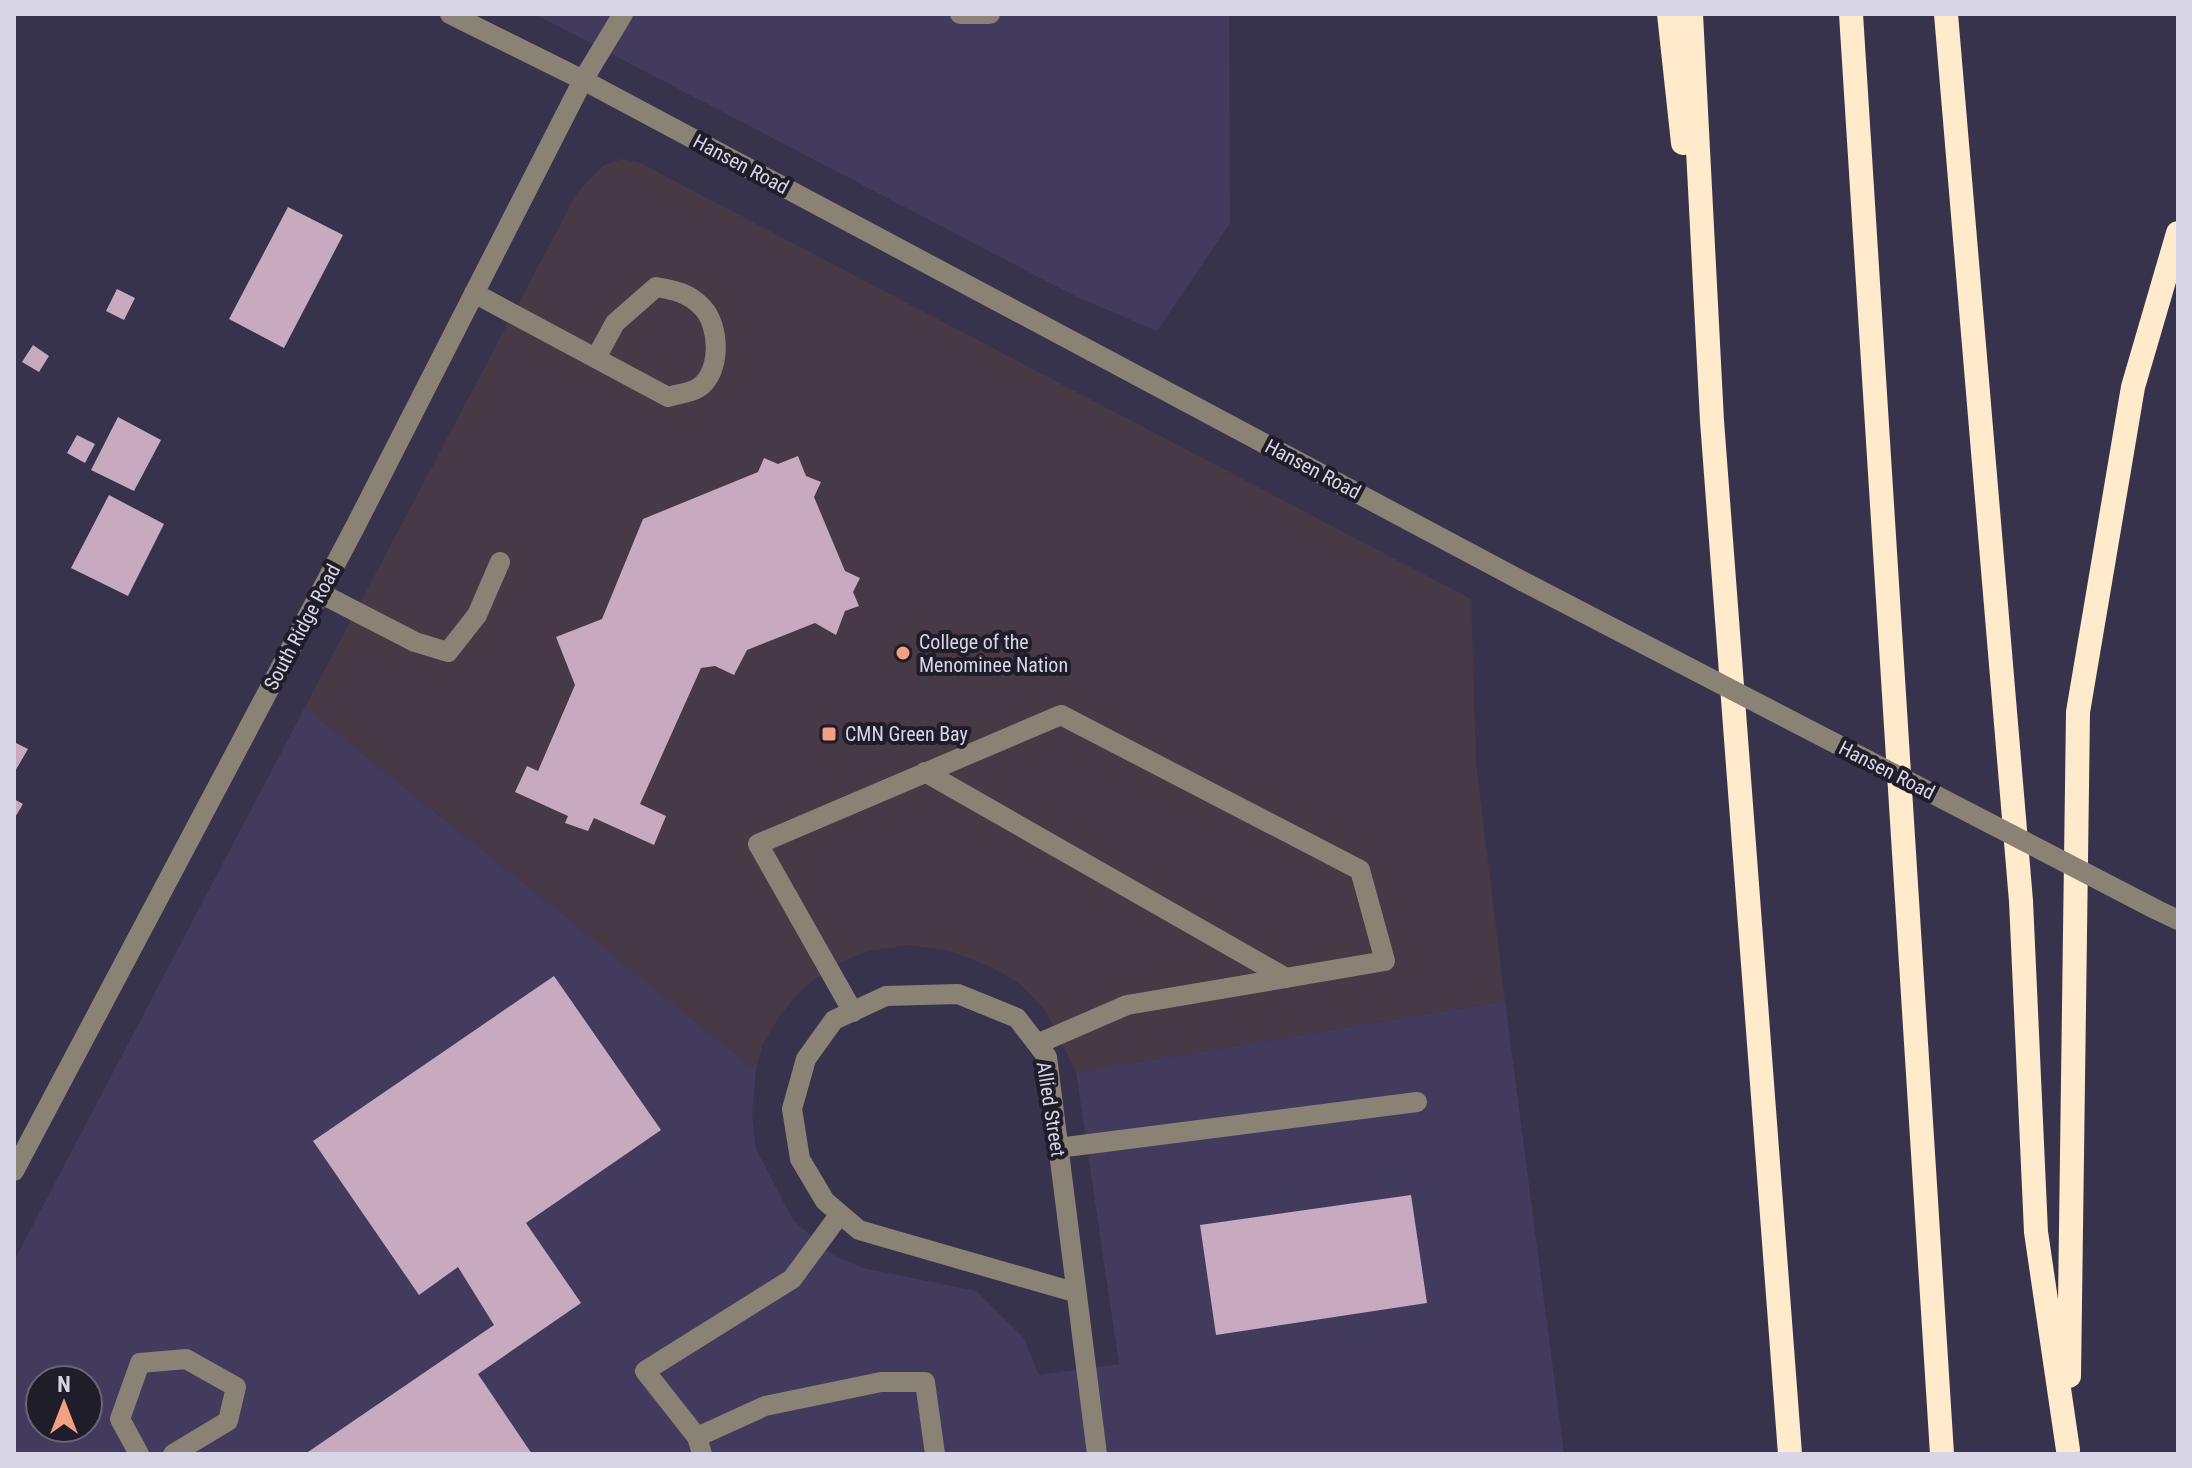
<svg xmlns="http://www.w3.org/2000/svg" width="2192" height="1468" font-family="'Roboto Condensed',sans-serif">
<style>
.built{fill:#423b5d;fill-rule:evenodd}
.education{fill:#483947}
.building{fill:#c7a9c0}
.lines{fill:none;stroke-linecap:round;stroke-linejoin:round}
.minor{stroke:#8b8276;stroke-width:20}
.highway{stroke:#ffeacb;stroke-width:24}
.minor-bridge{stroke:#8b8276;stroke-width:20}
.poi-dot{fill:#f39f82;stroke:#1f1d29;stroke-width:3}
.labels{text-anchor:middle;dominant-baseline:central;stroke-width:8;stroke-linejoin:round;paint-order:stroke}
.street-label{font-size:20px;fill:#d7d5e6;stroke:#1f1d29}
.poi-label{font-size:20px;fill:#d7d5e6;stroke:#1f1d29;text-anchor:start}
</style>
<rect width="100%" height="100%" fill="#38334d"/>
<path class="built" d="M535,14H1229L1230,223L1157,331L1075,296Z
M305,707L756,1070L752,1114L756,1149L793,1220L831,1254L863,1268L976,1291L1023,1337L1039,1375L1119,1364L1076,1072L1505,1001L1564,1454H14V1261ZM40,1380H88V1428H40Z"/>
<path class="education" d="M623,159L640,163L1471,599L1476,764L1505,1001L1076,1072L1045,1010L1020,984L993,968L950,951L908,945L869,951L835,964L802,989L778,1018L762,1046L756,1070L305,707L577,193L604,165Z"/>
<path class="building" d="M288,207L343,235L284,348L229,319Z
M117,289L135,298L124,320L106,311Z
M33,345L49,356L39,372L22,362Z
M118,417L161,440L134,491L91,470Z
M77,435L95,444L85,463L67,453Z
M798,456L806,476L821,482L814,497L845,571L860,578L853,592L859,606L845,611L836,635L815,623L747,650L734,675L715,666L701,668L640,804L666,816L654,845L594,818L588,831L565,823L568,816L515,792L527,766L538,771L575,685L556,637L602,619L643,519L758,472L764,458L778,464Z
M109,495L164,524L128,596L71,568Z
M14,742L28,749L14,773Z
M14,799L23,804L14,819Z
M554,976L661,1130L526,1223L581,1303L478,1374L532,1454H305L494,1325L458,1267L419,1295L313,1141Z
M1411,1195L1427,1303L1216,1335L1200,1225Z"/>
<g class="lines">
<path class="minor" d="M450,14L583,80L1522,581
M960,14H990
M474,293L668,397C677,394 690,393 698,388C722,373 720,325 702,307C689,293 674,290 656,287L615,323L596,358
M320,593L415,642L448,652L477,615L500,562
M925,772L1286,978
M2155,909L2178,920
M853,1012L758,844L1061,715L1360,870L1385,961L1127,1005L1037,1044
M1058,1148L1417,1102
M14,1171L355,527L583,80L623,14
M1074,1292L859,1230L825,1201L800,1159L792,1109L806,1059L834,1020L886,996L958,994L1017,1018L1047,1057L1097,1454
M697,1437L645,1371L792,1279L840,1214
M139,1454L120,1419L140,1363L186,1359L236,1387L228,1421L173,1454
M702,1454L697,1437L765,1406L881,1382H925L935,1454"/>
<path class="highway" d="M1669,14L1683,143
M1691,14L1712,421L1790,1454
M1851,14L1942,1454
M1946,14L2021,901L2036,1232L2068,1450
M2069,1376L2078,712L2133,387L2178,233"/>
<path class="minor-bridge" d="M1522,581L2155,909"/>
</g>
<g class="poi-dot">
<circle cx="903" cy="653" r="8"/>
<rect x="821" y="726" width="16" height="16" rx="4"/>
</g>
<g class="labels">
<g class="street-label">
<text transform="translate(741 164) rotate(28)">Hansen Road</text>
<text transform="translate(1313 469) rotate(28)">Hansen Road</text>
<text transform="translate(302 627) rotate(-62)">South Ridge Road</text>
<text transform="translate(1887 770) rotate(27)">Hansen Road</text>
<text transform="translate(1051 1109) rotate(81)">Allied Street</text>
</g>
<g class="poi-label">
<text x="919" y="642">College of the<tspan x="919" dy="23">Menominee Nation</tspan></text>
<text x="845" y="734">CMN Green Bay</text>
</g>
</g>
<rect width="2192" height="1468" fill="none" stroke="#d7d5e6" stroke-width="32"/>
<g transform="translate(64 1404)"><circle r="38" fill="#1f1d29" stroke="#696775" stroke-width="2"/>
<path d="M0-6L14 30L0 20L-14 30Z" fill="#f39f82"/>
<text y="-12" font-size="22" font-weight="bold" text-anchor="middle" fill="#d7d5e6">N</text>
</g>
</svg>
